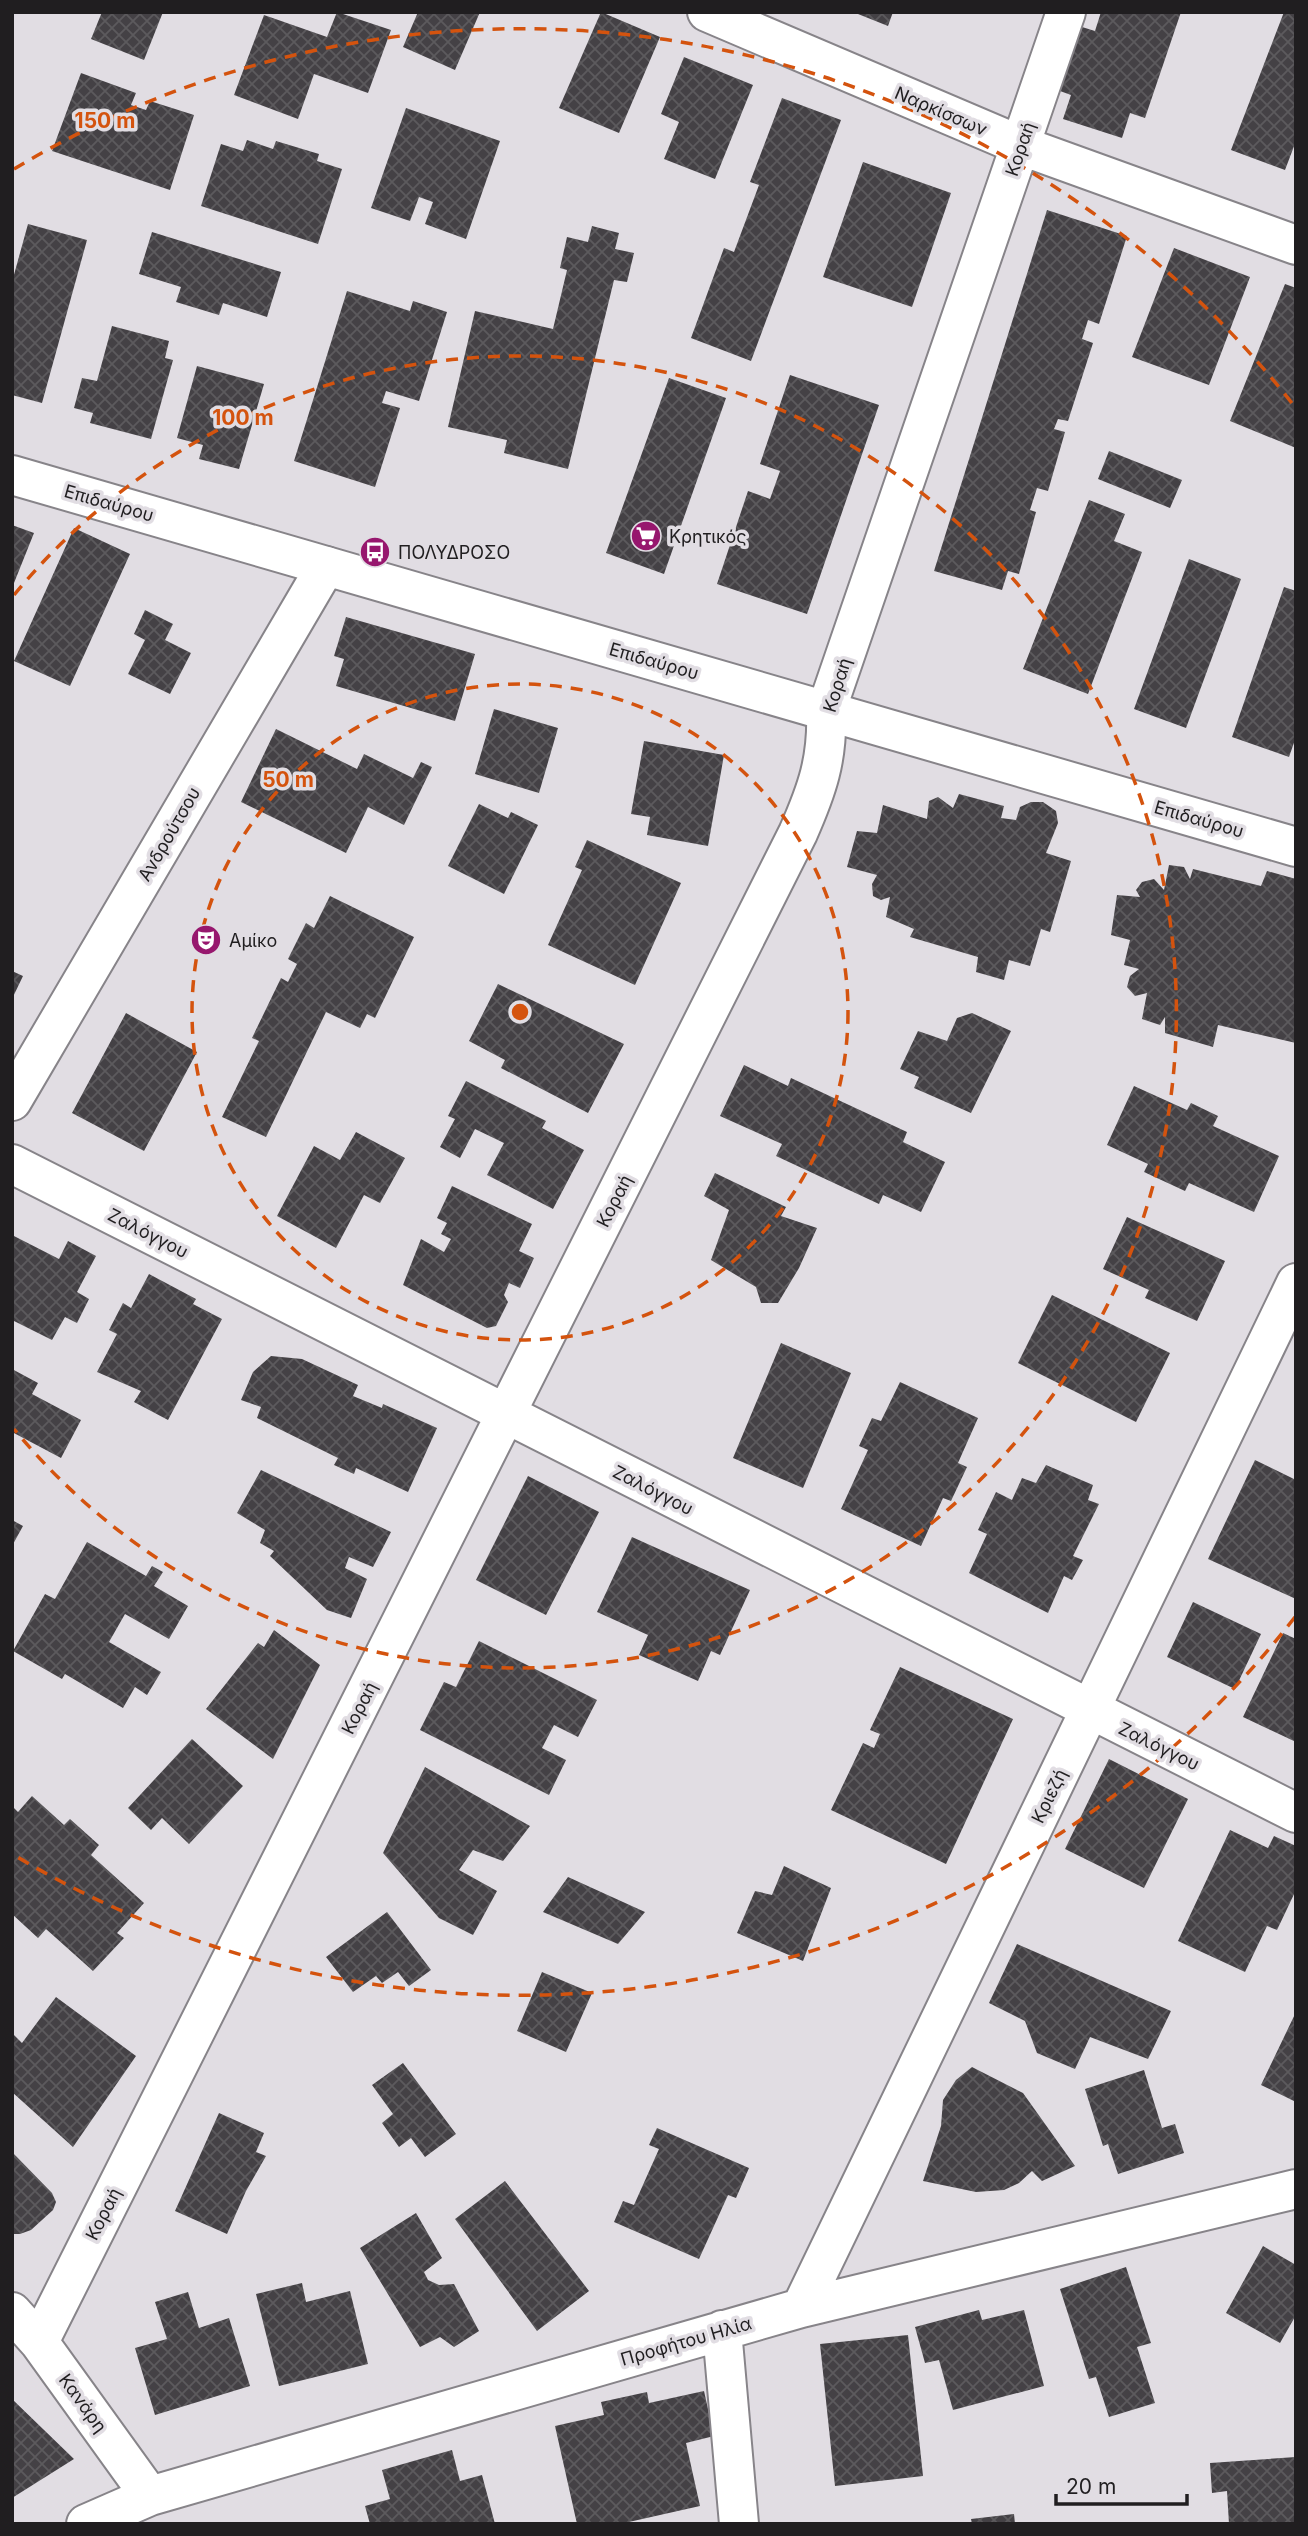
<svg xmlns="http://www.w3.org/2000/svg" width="1308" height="2536" font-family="Inter,sans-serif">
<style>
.building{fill:url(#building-cross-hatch)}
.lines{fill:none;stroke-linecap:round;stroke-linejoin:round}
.street-casing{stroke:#878489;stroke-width:42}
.secondary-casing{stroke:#878489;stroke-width:42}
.street{stroke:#fff;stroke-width:38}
.secondary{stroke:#fff;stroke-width:38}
.ring{fill:none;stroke:#d4530e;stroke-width:3.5;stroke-dasharray:12 9}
.labels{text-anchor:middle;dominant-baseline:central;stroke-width:7;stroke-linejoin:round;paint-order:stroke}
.street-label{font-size:18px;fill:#201e20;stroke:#e1dde3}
.poi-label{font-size:18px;fill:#201e20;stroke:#e1dde3;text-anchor:start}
.centre{fill:#d4530e;stroke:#e1dde3;stroke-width:3.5}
.ring-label{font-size:21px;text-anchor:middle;font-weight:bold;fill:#d4530e;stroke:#e1dde3;stroke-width:7;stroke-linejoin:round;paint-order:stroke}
</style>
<defs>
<pattern id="building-cross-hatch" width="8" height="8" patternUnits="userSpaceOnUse" patternTransform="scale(1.75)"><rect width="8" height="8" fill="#444145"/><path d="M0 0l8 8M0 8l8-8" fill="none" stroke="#5c5a5d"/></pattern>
</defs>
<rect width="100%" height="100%" fill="#e1dde3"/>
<path class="building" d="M102,12H163L144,60L91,39Z
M337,12L391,30L368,93L314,74L298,119L234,95L264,15L327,37Z
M418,12H480L455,70L403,47Z
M601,12L660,37L619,133L559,108Z
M853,12H893L888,26Z
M1101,12H1181L1145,118L1130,113L1122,138L1063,119L1071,95L1060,91L1082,27L1095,31Z
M1284,12H1296V141L1285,170L1231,150Z
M684,57L753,85L715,179L664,159L679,122L661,114Z
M81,73L136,93L131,105L146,110L150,101L194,115L170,190L52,151Z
M782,98L841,120L751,361L691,338L724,248L734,252L759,185L750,182Z
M406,108L500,141L466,239L425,224L433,202L419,197L410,221L371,208Z
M247,140L273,149L276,141L319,154L317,161L342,169L318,244L201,206L221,144L243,151Z
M863,162L951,193L912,307L823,277Z
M1047,210L1127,236L1099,324L1088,320L1082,339L1093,343L1068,421L1058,419L1054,429L1065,432L1048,491L1037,488L1030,510L1036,512L1019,574L1008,571L1002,590L934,571Z
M28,224L87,240L42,403L12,395V282Z
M592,226L619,233L615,249L634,253L627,282L614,280L568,469L504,453L507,440L448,427L475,311L553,329L567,270L560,268L567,237L588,242Z
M152,232L281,272L267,317L223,303L219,315L176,302L181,287L139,274Z
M1174,248L1250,277L1209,385L1132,357Z
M1285,284L1296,288V448L1230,421Z
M347,291L410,311L413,301L447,312L419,401L386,391L382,403L400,408L375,487L294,461Z
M112,326L169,341L165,358L173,360L151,439L90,423L93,413L74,408L82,378L97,381Z
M197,366L264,384L239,469L199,459L203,445L177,438Z
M790,375L879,405L807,614L717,584L748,491L770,499L780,471L760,464Z
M669,378L726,398L664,574L606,553Z
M1109,451L1182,480L1170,508L1098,479Z
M1089,500L1125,514L1114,541L1142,552L1088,694L1023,669Z
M12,525L34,533L12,588Z
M74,528L130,554L70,686L14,661Z
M1189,559L1241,579L1186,728L1134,709Z
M1284,587L1296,591V737L1289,757L1232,737Z
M145,610L173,624L165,640L191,653L170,694L128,674L145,640L134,634Z
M346,617L475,654L455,721L336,686L344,659L334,656Z
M494,709L558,728L539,793L475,774Z
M276,729L357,769L364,754L413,778L421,762L432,767L404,825L368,807L346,853L241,802Z
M644,741L724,755L708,846L647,835L650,817L631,814Z
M959,794L1004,806L1001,818L1016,820L1020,807L1031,802H1043L1056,811L1058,823L1046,853L1071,861L1050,932L1041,929L1030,966L1009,960L1004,980L976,972L978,957L910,937L914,929L886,917L890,897L881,900L873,896L872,884L877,875L847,867L857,831L877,833L883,805L927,819L929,801L938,797L953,808Z
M479,804L508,818L511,812L538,825L504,894L448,866Z
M587,840L681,883L635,985L548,945L582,870L575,867Z
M1169,865L1184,867L1190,879L1193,869L1261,886L1267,871L1296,879V1043L1218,1025L1213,1047L1165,1033V1017L1160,1025L1142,1019L1147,993L1135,996L1127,987L1130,976L1139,969L1124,965L1130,940L1111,935L1117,895L1140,897L1136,890L1142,882L1154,879L1164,890Z
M330,896L414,937L375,1018L367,1014L360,1028L326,1012L266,1137L222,1117L259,1041L252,1038L281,978L288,982L297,964L288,959L306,923L314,928Z
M12,971L23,976L12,999Z
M498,984L624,1044L588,1113L501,1068L505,1060L469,1041Z
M126,1013L197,1052L144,1151L72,1113Z
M972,1013L1011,1031L971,1113L914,1088L919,1077L900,1069L918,1031L947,1041L957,1018Z
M744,1065L788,1086L791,1078L907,1132L903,1142L945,1162L921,1212L883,1195L879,1204L776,1156L782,1144L720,1116Z
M466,1081L546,1121L542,1128L584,1150L553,1209L487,1175L504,1143L475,1129L460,1158L440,1147L455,1119L448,1116Z
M1134,1086L1187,1110L1191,1103L1218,1116L1213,1126L1279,1156L1254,1212L1189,1183L1185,1191L1144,1172L1148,1164L1107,1145Z
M356,1132L405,1158L380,1203L364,1195L336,1248L277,1216L314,1146L340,1160Z
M715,1173L786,1207L781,1216L817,1228L799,1268L778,1303H761L756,1287L711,1260L729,1210L704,1196Z
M452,1186L532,1224L519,1251L534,1258L520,1288L509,1283L504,1295L508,1302L496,1326L487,1328L403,1285L421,1239L444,1252L451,1239L441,1234L447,1223L437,1218Z
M1127,1217L1225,1261L1197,1321L1145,1298L1149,1290L1103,1269Z
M12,1235L59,1259L68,1241L96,1256L77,1292L89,1299L77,1323L65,1317L52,1340L12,1320Z
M149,1274L196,1299L193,1304L222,1319L168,1420L134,1402L141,1391L97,1372L117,1334L109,1330L123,1303L131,1308Z
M1052,1295L1170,1353L1136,1422L1018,1363Z
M781,1343L851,1373L803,1488L733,1458Z
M271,1356L302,1359L358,1385L353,1396L382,1408L383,1404L437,1428L408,1492L356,1468L354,1474L334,1465L338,1458L257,1418L261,1407L241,1400L253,1372Z
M12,1369L38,1383L32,1394L81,1420L61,1458L12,1432Z
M900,1382L978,1418L958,1463L967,1467L951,1501L943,1498L921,1546L841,1509L868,1450L859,1446L872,1418L881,1421Z
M1255,1460L1296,1480V1599L1208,1559Z
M1046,1465L1093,1485L1088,1500L1099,1504L1073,1556L1083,1560L1072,1580L1064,1576L1048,1613L969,1573L987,1534L978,1530L996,1492L1012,1500L1022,1478L1036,1483Z
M261,1470L391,1532L373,1567L349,1557L345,1568L367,1579L351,1618L327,1610L270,1556L274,1551L260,1543L265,1530L237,1513Z
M528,1476L599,1512L546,1615L476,1580Z
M12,1520L23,1526L12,1546Z
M632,1537L750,1590L720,1655L711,1651L698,1681L639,1655L648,1635L597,1612Z
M87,1542L146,1576L152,1566L163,1572L154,1586L188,1606L169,1639L125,1614L109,1642L161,1672L147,1695L135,1687L123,1708L65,1674L62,1679L13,1651L45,1594L55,1599Z
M1193,1602L1261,1634L1235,1689L1167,1657Z
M274,1630L320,1665L273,1759L206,1709L258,1643L264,1647Z
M1283,1633L1296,1639V1742L1243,1717Z
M479,1641L597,1700L578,1737L554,1725L542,1748L566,1760L549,1795L420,1730L444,1682L456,1687Z
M900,1667L1013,1719L946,1864L831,1810L863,1743L874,1748L880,1734L870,1730Z
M192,1739L243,1786L189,1844L162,1818L151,1830L128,1808Z
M1109,1759L1188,1799L1144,1888L1065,1849Z
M425,1767L530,1826L503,1861L473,1850L459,1870L497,1891L473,1935L439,1918L383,1853Z
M32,1796L64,1825L70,1819L99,1845L91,1855L144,1903L117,1933L124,1938L93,1971L46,1929L38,1938L12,1914V1806L18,1812Z
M1230,1830L1268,1848L1274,1836L1296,1846V1890L1277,1930L1267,1926L1245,1972L1178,1941Z
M784,1866L831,1888L803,1961L737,1933L755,1891L772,1895Z
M568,1877L645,1912L618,1944L543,1912Z
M387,1912L431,1970L409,1986L398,1972L382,1983L376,1976L353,1992L326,1957Z
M1017,1944L1171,2011L1148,2059L1090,2037L1075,2069L1037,2053L1025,2021L989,2003Z
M542,1972L592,1993L566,2052L517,2031Z
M56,1997L136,2056L73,2147L12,2092V2033L22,2043Z
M1296,2012V2102L1261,2085Z
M403,2063L456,2134L425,2157L411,2138L399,2147L382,2123L393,2114L372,2085Z
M972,2067L1023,2093L1075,2166L1042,2181L1032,2171L1019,2183L1004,2190L976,2192L923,2181L941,2126L943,2100L956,2080Z
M1144,2070L1162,2128L1175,2124L1184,2153L1118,2174L1108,2144L1103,2146L1085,2089Z
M219,2113L264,2133L256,2152L266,2156L246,2191L227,2234L175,2211Z
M657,2128L749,2168L736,2198L728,2195L699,2259L614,2222L623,2201L634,2205L659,2149L649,2145Z
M12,2152L52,2193L56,2202L53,2210L31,2230L20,2234H12Z
M505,2181L589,2291L537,2331L455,2219Z
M416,2213L442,2258L424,2272L428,2280L439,2285L454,2284L479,2331L454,2347L440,2337L420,2347L360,2248Z
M1263,2246L1296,2265V2315L1280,2343L1226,2313Z
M1126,2267L1151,2343L1137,2347L1155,2403L1109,2417L1096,2377L1089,2379L1060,2289Z
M302,2283L306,2302L350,2291L368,2364L279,2386L256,2294Z
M188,2292L199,2328L229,2318L250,2386L155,2415L135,2348L167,2339L155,2302Z
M979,2310L982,2320L1024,2310L1044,2386L953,2410L939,2360L925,2363L915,2327Z
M908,2335L923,2476L835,2486L820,2344Z
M704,2391L714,2436L686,2443L700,2506L620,2524H577L555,2426L604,2415L601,2402L647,2392L649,2403Z
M12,2399L74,2459L12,2498Z
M452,2450L460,2481L482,2475L495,2524H370L365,2506L390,2499L382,2470Z
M1296,2457V2524H1229L1227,2491L1212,2493L1210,2463Z
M1014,2514L1015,2524H972L971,2519Z"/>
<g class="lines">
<g class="street-casing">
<path id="street" d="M707,12L1022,146L1296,245
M12,1101L326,566
M12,1164L1296,1813
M801,2308L1296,1283
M12,2312L39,2342L150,2496
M722,2330L739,2524
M39,2342L798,833C817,790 828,759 826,711L1066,12
M86,2524L150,2496L801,2308L1296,2189"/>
</g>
<g class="secondary-casing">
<path id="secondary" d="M12,475L1296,847"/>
</g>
<use href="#street" class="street"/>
<use href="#secondary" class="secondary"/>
</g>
<g class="ring">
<circle cx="520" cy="1012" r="328"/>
<path d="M14 595A656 656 0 1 1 14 1429"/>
<path d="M1295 1617A983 983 0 0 1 14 1855M14 169A983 983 0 0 1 1295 407"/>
</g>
<defs>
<g id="supermarket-disc" transform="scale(1.575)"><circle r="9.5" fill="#97176e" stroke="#e1dde3"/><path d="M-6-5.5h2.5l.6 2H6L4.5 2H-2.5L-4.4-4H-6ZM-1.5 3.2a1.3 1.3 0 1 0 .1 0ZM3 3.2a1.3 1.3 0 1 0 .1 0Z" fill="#fff"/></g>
<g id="bus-disc" transform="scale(1.575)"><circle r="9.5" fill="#97176e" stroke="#e1dde3"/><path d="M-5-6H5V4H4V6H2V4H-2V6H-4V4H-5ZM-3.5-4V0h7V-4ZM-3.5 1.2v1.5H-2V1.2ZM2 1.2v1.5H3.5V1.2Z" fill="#fff"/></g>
<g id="theatre-disc" transform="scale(1.575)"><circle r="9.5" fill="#97176e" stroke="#e1dde3"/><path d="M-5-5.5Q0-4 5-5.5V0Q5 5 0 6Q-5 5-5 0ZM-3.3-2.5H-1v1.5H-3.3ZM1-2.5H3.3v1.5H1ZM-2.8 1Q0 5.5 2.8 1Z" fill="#fff"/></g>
</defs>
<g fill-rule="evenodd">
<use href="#supermarket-disc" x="646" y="536"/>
<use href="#bus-disc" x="375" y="552"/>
<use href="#theatre-disc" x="206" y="940"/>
</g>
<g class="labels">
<g class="street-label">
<text transform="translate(941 111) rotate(23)">Ναρκίσσων</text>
<text transform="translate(1020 149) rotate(-71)">Κοραή</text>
<text transform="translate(109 503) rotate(16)">Επιδαύρου</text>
<text transform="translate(654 661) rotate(16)">Επιδαύρου</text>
<text transform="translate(837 685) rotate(-73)">Κοραή</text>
<text transform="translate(1199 819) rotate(16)">Επιδαύρου</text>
<text transform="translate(169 834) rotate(-60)">Ανδρούτσου</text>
<text transform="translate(614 1201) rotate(-63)">Κοραή</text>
<text transform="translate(148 1233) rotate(27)">Ζαλόγγου</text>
<text transform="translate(653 1490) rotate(27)">Ζαλόγγου</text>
<text transform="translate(359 1708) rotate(-63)">Κοραή</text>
<text transform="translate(1159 1746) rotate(26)">Ζαλόγγου</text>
<text transform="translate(1049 1796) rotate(-64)">Κριεζή</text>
<text transform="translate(103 2214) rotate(-63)">Κοραή</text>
<text transform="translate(686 2341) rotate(-16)">Προφήτου Ηλία</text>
<text transform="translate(83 2403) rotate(54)">Κανάρη</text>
</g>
<g class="poi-label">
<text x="669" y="536">Κρητικός</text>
<text x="398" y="552">ΠΟΛΥΔΡΟΣΟ</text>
<text x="229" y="940">Αμίκο</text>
</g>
</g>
<circle cx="520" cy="1012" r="10" class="centre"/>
<g class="ring-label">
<text x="105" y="128">150 m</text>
<text x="243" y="425">100 m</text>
<text x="288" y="787">50 m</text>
</g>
<rect width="1308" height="2536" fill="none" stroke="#201e20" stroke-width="28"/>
<path d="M1056 2494v10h131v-10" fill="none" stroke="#201e20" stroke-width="3.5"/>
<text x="1066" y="2494" font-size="21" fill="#201e20" stroke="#e1dde3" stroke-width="5" paint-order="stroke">20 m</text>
</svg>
